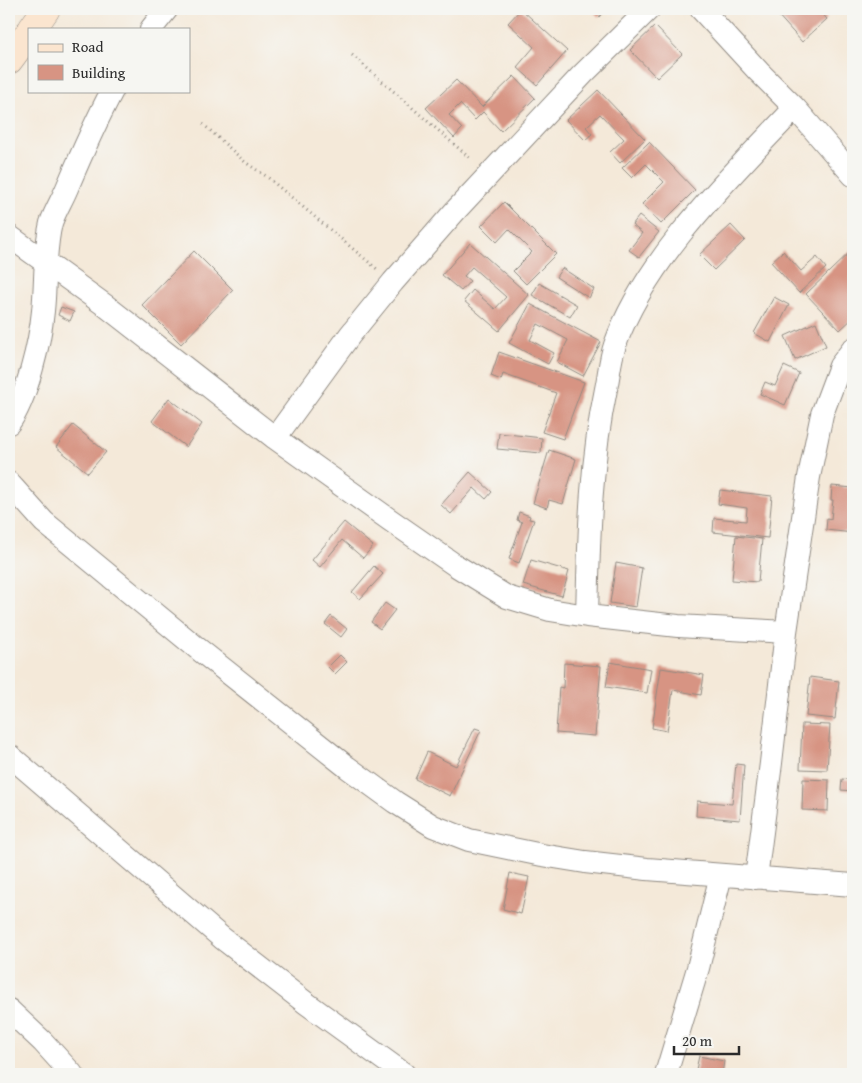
<svg xmlns="http://www.w3.org/2000/svg" width="862" height="1083" font-family="'Gentium Book Plus',serif">
<style>
.building{fill:#d79483}
.lines{fill:none;stroke-linecap:round;stroke-linejoin:round}
.street-casing{stroke:#908a82;stroke-width:24}
.secondary-casing{stroke:#908a82;stroke-width:29}
.path{stroke:#908a82;stroke-width:3;stroke-dasharray:1 4;stroke-linecap:butt}
.street{stroke:#fff;stroke-width:22}
.secondary{stroke:#fbe5cf;stroke-width:28}
</style>
<rect width="100%" height="100%" fill="#f6f6f2"/>
<filter id="ink" filterUnits="userSpaceOnUse"><feTurbulence type="fractalNoise" baseFrequency=".02" numOctaves="2"/><feDisplacementMap in="SourceGraphic" scale="10" xChannelSelector="R" yChannelSelector="G"/><feConvolveMatrix kernelMatrix="1 2 1 2 8 2 1 2 1" color-interpolation-filters="sRGB"/></filter>
<filter id="wash" filterUnits="userSpaceOnUse"><feTurbulence type="fractalNoise" baseFrequency=".0096" numOctaves="4" result="noise"/><feDisplacementMap in="SourceGraphic" scale="20" xChannelSelector="R" yChannelSelector="G"/><feGaussianBlur stdDeviation="1.12" result="paint"/><feColorMatrix in="noise" values="0 0 0 0 0 0 0 0 0 0 0 0 0 0 0 0 0 1.4 0 .05"/><feComposite in="paint" operator="in"/></filter>
<g filter="url(#wash)">
<rect width="100%" height="100%" fill="#f4e9d9"/>
<g id="blocks">
<path class="building" d="M521,9L567,51L537,85L517,67L534,47L508,23Z
M591,9H606L599,17Z
M780,9H818L827,19L802,42L776,13Z
M655,26L682,54L657,78L630,50Z
M514,76L535,98L501,131L483,112L475,120L460,104L449,115L462,129L454,138L426,108L456,80L482,107Z
M598,90L645,139L620,163L610,152L624,139L600,114L586,127L592,134L585,140L566,120Z
M649,142L695,190L661,224L642,204L664,182L646,164L632,178L622,168Z
M504,202L556,254L526,284L513,271L532,252L509,229L497,242L481,226Z
M639,216L659,232L639,257L629,250L642,233L632,225Z
M731,225L745,240L714,270L699,255Z
M470,243L529,295L499,331L464,301L473,290L495,309L506,297L472,267L464,276L470,281L461,291L442,275Z
M853,249V318L840,330L806,294Z
M194,251L233,290L181,344L142,305Z
M783,251L801,271L817,257L826,268L799,293L771,262Z
M562,268L594,289L589,298L556,277Z
M539,283L577,305L570,317L532,295Z
M774,297L789,305L770,342L754,333Z
M530,304L601,342L583,376L557,362L568,340L538,324L530,340L554,353L548,364L509,343Z
M61,307L74,312L70,321L58,315Z
M816,322L826,346L795,360L785,336Z
M499,352L584,382L563,439L542,432L556,393L503,374L501,380L491,376Z
M784,366L799,373L785,405L760,394L765,382L775,386Z
M169,398L202,424L186,447L152,421Z
M73,425L106,452L88,473L56,447Z
M499,433L542,438L541,453L497,449Z
M549,450L576,459L563,504L549,500L547,508L533,503Z
M470,472L492,492L486,499L474,488L451,514L441,505Z
M832,486L853,488V533L826,530L827,518L831,519L833,500H831Z
M720,490L772,496L768,538L713,532L714,518L746,521L747,508L718,504Z
M519,512L530,516L529,519L534,520L519,563L509,559L522,522L517,520Z
M344,522L373,546L363,558L342,540L320,567L312,560Z
M736,536L762,539L758,582L732,580Z
M531,560L569,571L562,596L523,585Z
M616,563L642,568L636,607L610,603Z
M374,566L383,574L360,599L352,592Z
M385,603L395,610L380,629L371,622Z
M331,616L347,629L341,637L325,624Z
M340,655L347,662L335,674L328,667Z
M610,662L651,669L647,693L606,687Z
M564,663L601,666L595,736L556,733L559,687L563,688Z
M661,668L704,675L701,695L673,690L667,731L652,728Z
M810,677L839,681L835,719L806,716Z
M802,724L830,725L827,770L800,769Z
M475,728L481,730L450,796L415,779L427,752L456,766Z
M736,764L744,765L740,820L696,816L697,801L732,804Z
M803,779L829,780L828,811L802,810Z
M842,779L853,780V791L841,790Z
M510,873L529,877L521,914L503,909Z
M699,1056L724,1061L722,1074H695Z"/>
</g>
</g>
<g filter="url(#ink)">
<use href="#blocks" fill-opacity="0" stroke="#908a82" stroke-width="1"/>
<g class="lines">
<g class="street-casing">
<path id="street" d="M701,9L759,72L795,108L853,175
M151,29L167,9
M9,236L106,306L275,438L390,520L455,565L507,597L550,610L587,616L678,626L786,632
M9,423C27,398 40,342 43,311C46,283 44,251 51,223C55,211 62,200 67,188C81,155 95,123 112,91
M275,438L350,335L393,282L456,210L583,74L649,9
M9,483L44,522L197,648L347,767L395,802L433,826L469,840L542,855L585,862L647,869L853,885
M587,616C589,540 590,464 606,389C609,375 610,359 615,345C646,257 732,175 795,108
M9,755L222,938L306,1003L404,1074
M756,878L771,763L786,632L809,477L822,414L840,366L853,349
M9,1010L43,1042L72,1074
M666,1074L698,968L721,875"/>
</g>
<g class="secondary-casing">
<path id="secondary" d="M32,29L46,9
M9,60L29,33"/>
</g>
<path class="path" d="M352,55L472,160
M203,124L245,162L266,176L377,269"/>
<use href="#street" class="street"/>
<use href="#secondary" class="secondary"/>
</g>
</g>
<rect width="862" height="1083" fill="none" stroke="#f6f6f2" stroke-width="30"/>
<rect x="28" y="28" width="162" height="65" fill="#f6f6f2" stroke="#a5a5a2"/>
<rect x="38" y="44" width="25" height="8" fill="#fbe5cf" stroke="#a5a5a2"/>
<text x="72" y="52" font-size="15" fill="#2b2b2b">Road</text>
<rect x="38" y="65" width="25" height="15" fill="#d79483" stroke="#a5a5a2"/>
<text x="72" y="78" font-size="15" fill="#2b2b2b">Building</text>
<path d="M674 1046v8h65v-8" fill="none" stroke="#2b2b2b" stroke-width="2.5"/>
<text x="682" y="1046" font-size="15" fill="#2b2b2b" stroke="#f6f6f2" stroke-width="4" paint-order="stroke">20 m</text>
</svg>
